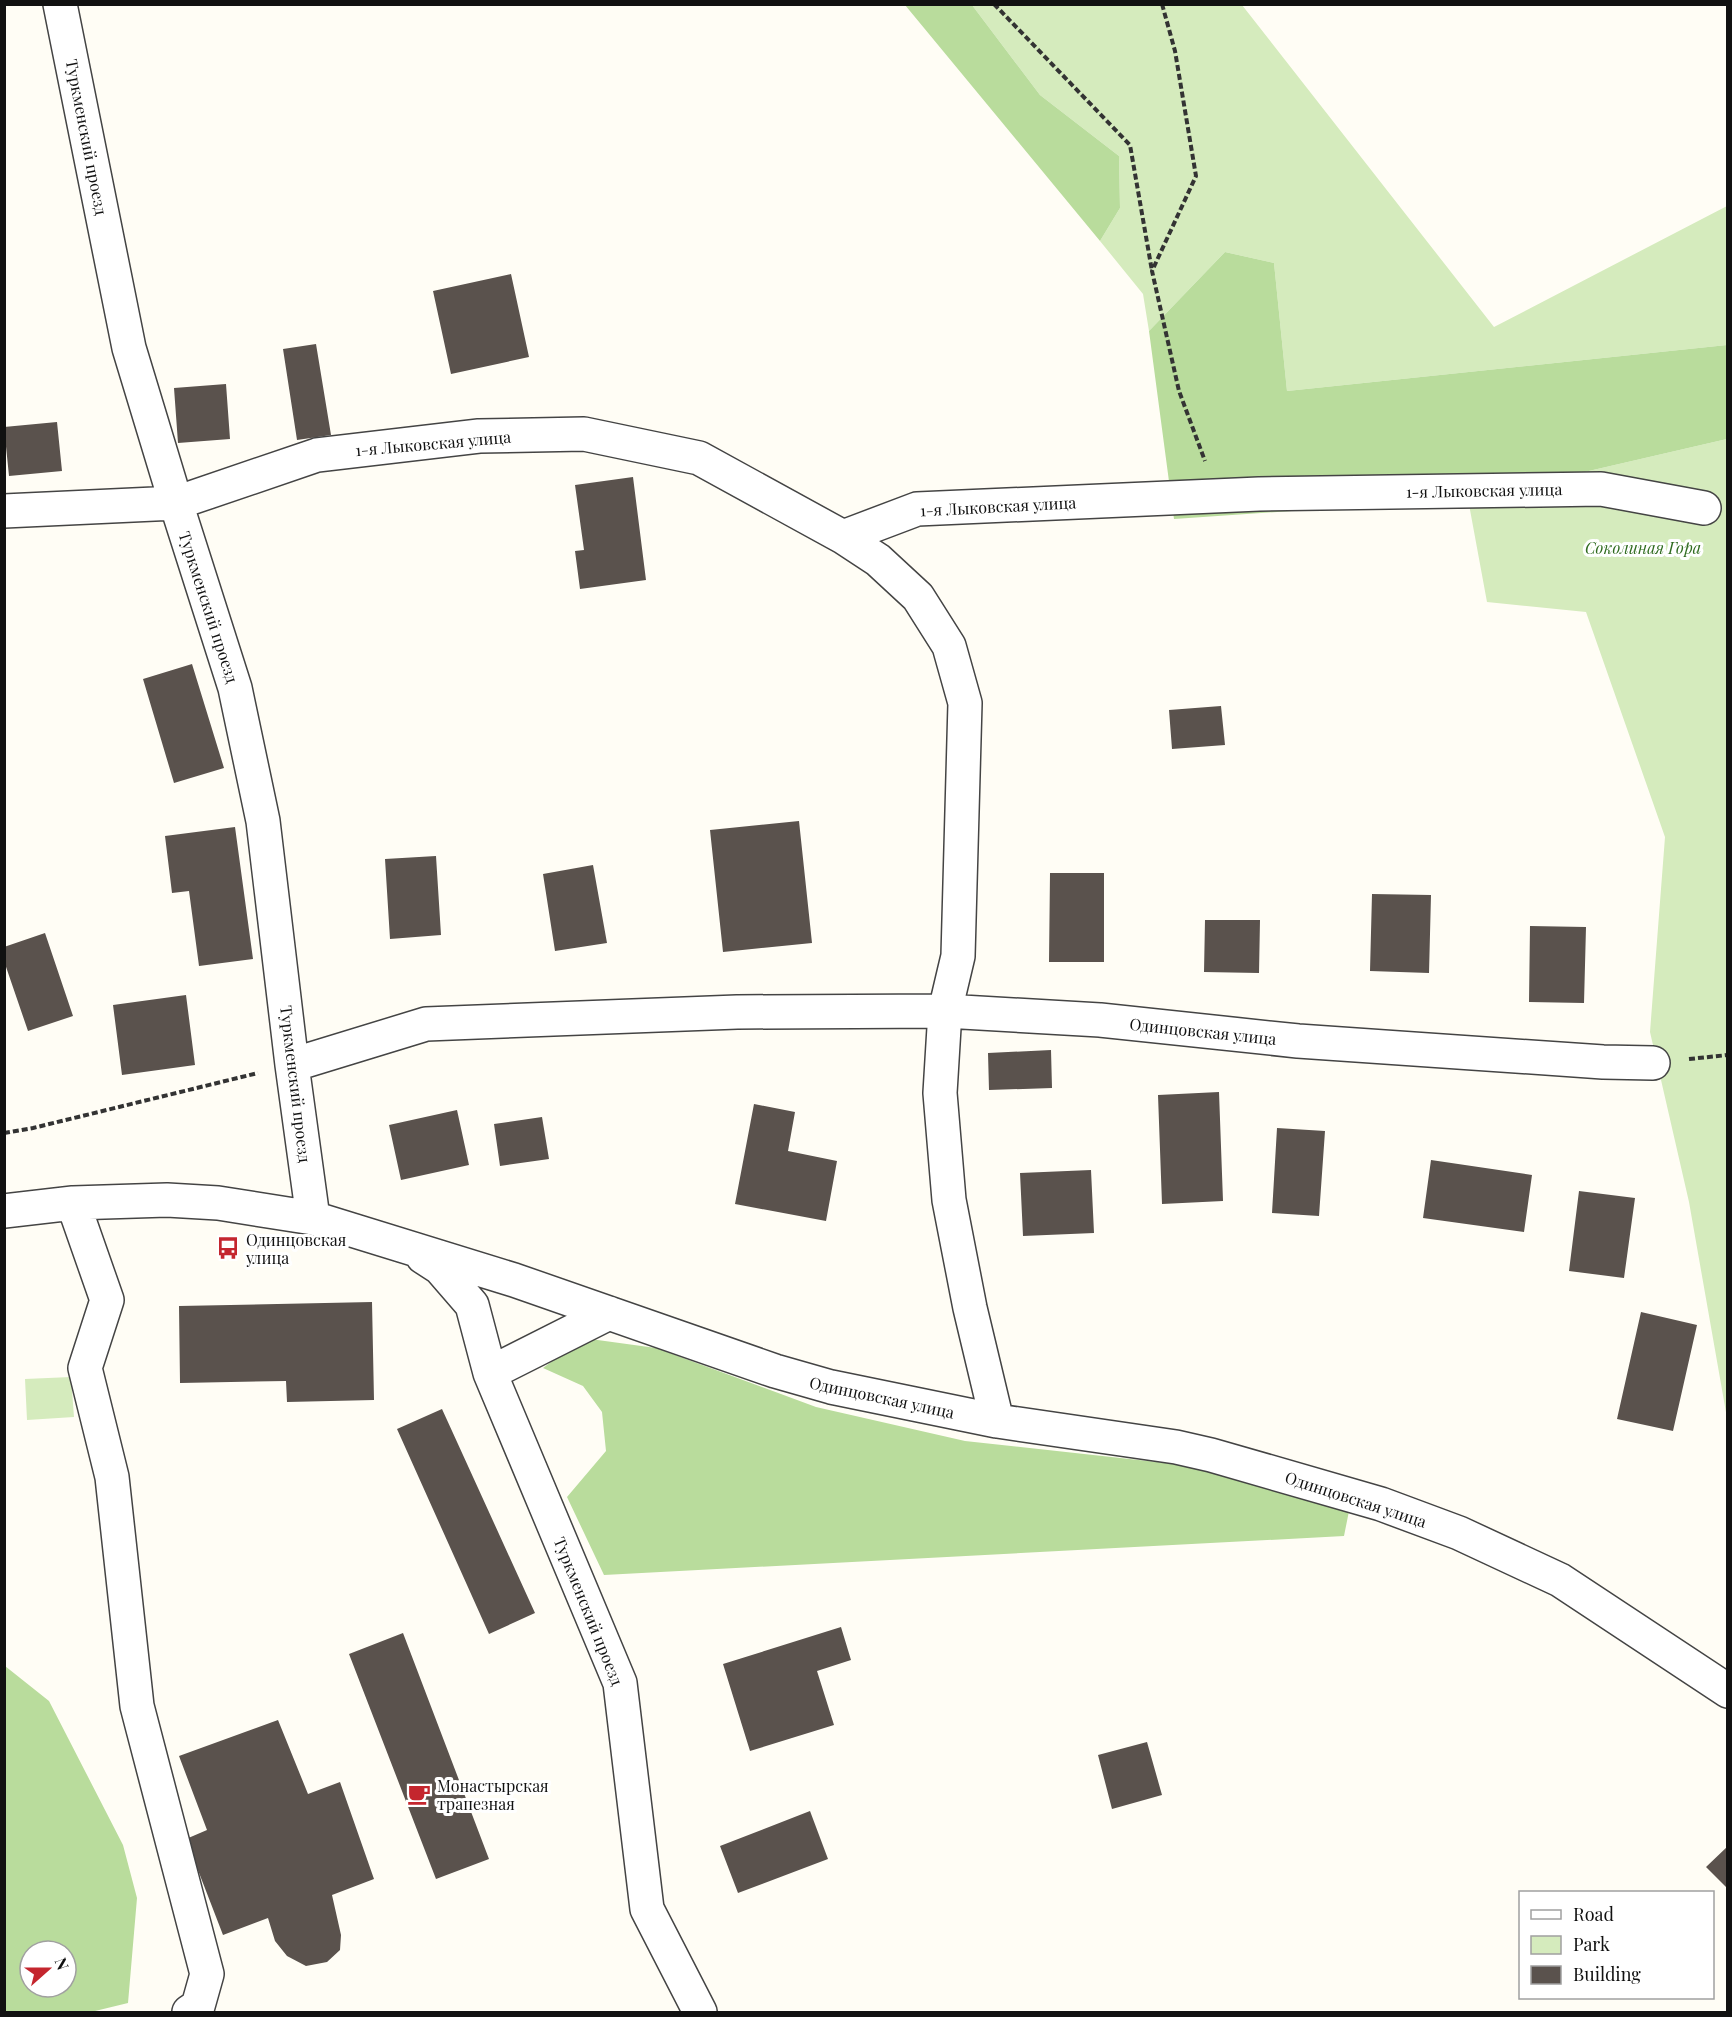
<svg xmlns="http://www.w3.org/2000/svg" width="1732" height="2017" font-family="'Playfair Display',serif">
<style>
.green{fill:#d5ebbd}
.forest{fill:#b9dc9c;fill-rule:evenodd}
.building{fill:#5a524d}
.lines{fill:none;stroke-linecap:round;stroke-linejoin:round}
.minor-casing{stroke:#444;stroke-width:36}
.path{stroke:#333;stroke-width:4;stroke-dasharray:6 3;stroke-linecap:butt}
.minor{stroke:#fff;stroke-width:33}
.labels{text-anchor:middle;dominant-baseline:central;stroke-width:6;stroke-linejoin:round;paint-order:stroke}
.street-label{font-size:16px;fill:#111;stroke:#fff}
.park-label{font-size:16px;font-style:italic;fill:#2f6b1f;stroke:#fff}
.poi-label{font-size:16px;fill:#111;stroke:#fff;text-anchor:start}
</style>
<rect width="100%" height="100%" fill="#fffdf5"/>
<path class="green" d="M972,5H1242L1494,327L1727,206V345L1287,391L1274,263L1225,252L1149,331L1143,294L1100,241L1120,208L1119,156L1040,95Z
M1727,439V1418L1689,1202L1650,1032L1665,837L1586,612L1487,602L1468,499Z
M71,1377L74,1417L27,1420L25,1379Z"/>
<path class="forest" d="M905,5H972L1040,95L1119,156L1120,208L1100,241Z
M1225,252L1274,263L1287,391L1727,345V439L1468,499L1174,519L1149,331Z
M583,1338L656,1348L816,1407L965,1441L1184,1465L1349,1511L1344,1536L604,1575L567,1497L606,1451L602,1412L583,1386L543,1368Z
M5,1666L49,1701L123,1845L137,1898L128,2003L91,2012H5ZM30,1951H66V1987H30Z"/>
<path class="building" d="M511,274L529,357L451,374L433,291Z
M316,344L331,435L297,440L283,349Z
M226,384L230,439L178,443L174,388Z
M57,422L62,471L9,476L4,427Z
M633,477L646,580L580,589L575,551L584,550L575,485Z
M192,664L224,768L174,783L143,679Z
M1221,706L1225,745L1172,749L1169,710Z
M799,821L812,943L723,952L710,830Z
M235,827L253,959L199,966L189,891L172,893L165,836Z
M436,856L441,935L390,939L385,859Z
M593,865L607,943L555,951L543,874Z
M1050,873H1104V962H1049Z
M1372,894L1431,895L1429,973L1370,971Z
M1205,920H1260L1259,973L1204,972Z
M1530,926L1586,927L1584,1003L1529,1002Z
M45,933L73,1016L28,1031L4,961V947Z
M186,995L195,1065L122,1075L113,1005Z
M1051,1050L1052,1088L989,1090L988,1053Z
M1219,1092L1223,1201L1162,1204L1158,1095Z
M754,1104L795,1112L788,1151L837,1161L826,1221L735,1204Z
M457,1110L469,1165L401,1180L389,1125Z
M542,1117L549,1159L500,1166L494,1124Z
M1277,1128L1325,1131L1319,1216L1272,1213Z
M1431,1160L1532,1175L1524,1232L1423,1218Z
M1091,1170L1094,1233L1023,1236L1020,1173Z
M1579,1191L1635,1198L1624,1278L1569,1271Z
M372,1302L374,1400L287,1402L286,1381L180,1383L179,1306Z
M1641,1312L1697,1325L1673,1431L1617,1419Z
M442,1409L535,1613L489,1634L397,1429Z
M841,1627L851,1660L817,1671L834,1725L750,1751L723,1664Z
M403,1633L489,1859L436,1879L349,1654Z
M278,1720L308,1794L340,1782L374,1879L332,1895L341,1935L340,1950L327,1962L306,1966L287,1956L275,1941L268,1918L223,1935L186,1839L207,1830L179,1756Z
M1147,1742L1162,1795L1112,1809L1098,1755Z
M810,1811L828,1859L738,1893L720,1846Z
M1728,1846V1889L1706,1867Z"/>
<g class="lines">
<g class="minor-casing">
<path id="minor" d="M60,4L129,348L176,503L235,688L263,821L292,1065L313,1218
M4,511L176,503L317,455L479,436L584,434L699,458L843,537L878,560L918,597L949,646L965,703L958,956L945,1011L940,1093L949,1200L970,1308L997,1421
M843,537L917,509L1259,494L1601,489L1704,508
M292,1065L426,1024L737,1012L945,1011L1100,1020L1298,1041L1603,1062L1653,1063
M73,1203L107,1300L85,1368L112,1477L137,1706L207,1974L198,2006L189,2012
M4,1211L73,1203L167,1200L218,1203L313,1218L514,1280L775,1371L831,1387L997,1421L1176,1447L1211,1455L1381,1504L1459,1533L1560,1580L1728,1691
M423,1257L440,1268L472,1305L490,1373L620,1683L647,1909L700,2012
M490,1373L609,1313"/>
</g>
<path class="path" d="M994,4L1130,145L1152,271
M1162,4L1175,51L1196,176L1152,271L1179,391L1205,461
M1689,1059L1728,1055
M4,1133L33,1128L258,1073"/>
<use href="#minor" class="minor"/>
</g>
<defs>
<g id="bus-bare" transform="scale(1.8)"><path d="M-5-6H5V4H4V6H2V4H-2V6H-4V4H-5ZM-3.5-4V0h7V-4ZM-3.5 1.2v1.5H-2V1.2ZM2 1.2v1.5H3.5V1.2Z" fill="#c4262e" stroke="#fff" stroke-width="2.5" paint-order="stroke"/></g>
<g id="cafe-bare" transform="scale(1.8)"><path d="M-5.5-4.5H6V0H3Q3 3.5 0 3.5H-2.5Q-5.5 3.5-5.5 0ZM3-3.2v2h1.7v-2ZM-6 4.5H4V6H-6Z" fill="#c4262e" stroke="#fff" stroke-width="2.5" paint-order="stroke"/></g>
</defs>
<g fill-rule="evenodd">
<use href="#bus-bare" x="228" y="1248"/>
<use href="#cafe-bare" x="419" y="1794"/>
</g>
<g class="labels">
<g class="street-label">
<text transform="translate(87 137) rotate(79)">Туркменский проезд</text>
<text transform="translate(433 443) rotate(-5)">1-я Лыковская улица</text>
<text transform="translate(1484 490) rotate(-1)">1-я Лыковская улица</text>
<text transform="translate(998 506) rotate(-3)">1-я Лыковская улица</text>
<text transform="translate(209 607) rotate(72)">Туркменский проезд</text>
<text transform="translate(1203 1031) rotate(6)">Одинцовская улица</text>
<text transform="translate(296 1084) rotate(83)">Туркменский проезд</text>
<text transform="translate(882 1397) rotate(12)">Одинцовская улица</text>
<text transform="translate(1356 1499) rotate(18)">Одинцовская улица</text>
<text transform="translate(589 1611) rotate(68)">Туркменский проезд</text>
</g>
<g class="park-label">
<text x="1643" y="547">Соколиная Гора</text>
</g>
<g class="poi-label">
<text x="246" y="1239">Одинцовская<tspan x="246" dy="18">улица</tspan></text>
<text x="437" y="1785">Монастырская<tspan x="437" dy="18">трапезная</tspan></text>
</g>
</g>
<rect width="1732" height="2017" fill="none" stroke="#111111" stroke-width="12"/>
<rect x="1519" y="1891" width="195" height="108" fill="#ffffff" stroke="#a0a0a0" stroke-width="1.5"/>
<rect x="1531" y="1910" width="30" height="9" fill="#ffffff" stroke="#a0a0a0" stroke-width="1.5"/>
<text x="1573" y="1921" font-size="18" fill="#111111">Road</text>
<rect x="1531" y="1936" width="30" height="18" fill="#d5ebbd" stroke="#a0a0a0" stroke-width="1.5"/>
<text x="1573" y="1951" font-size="18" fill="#111111">Park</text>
<rect x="1531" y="1966" width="30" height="18" fill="#5a524d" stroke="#a0a0a0" stroke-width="1.5"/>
<text x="1573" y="1981" font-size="18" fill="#111111">Building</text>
<g transform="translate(48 1969) rotate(69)"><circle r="28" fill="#ffffff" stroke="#a0a0a0" stroke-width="1.5"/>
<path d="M0-4.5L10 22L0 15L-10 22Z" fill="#c4262e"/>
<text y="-9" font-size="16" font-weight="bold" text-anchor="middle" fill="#111111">N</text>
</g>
</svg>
